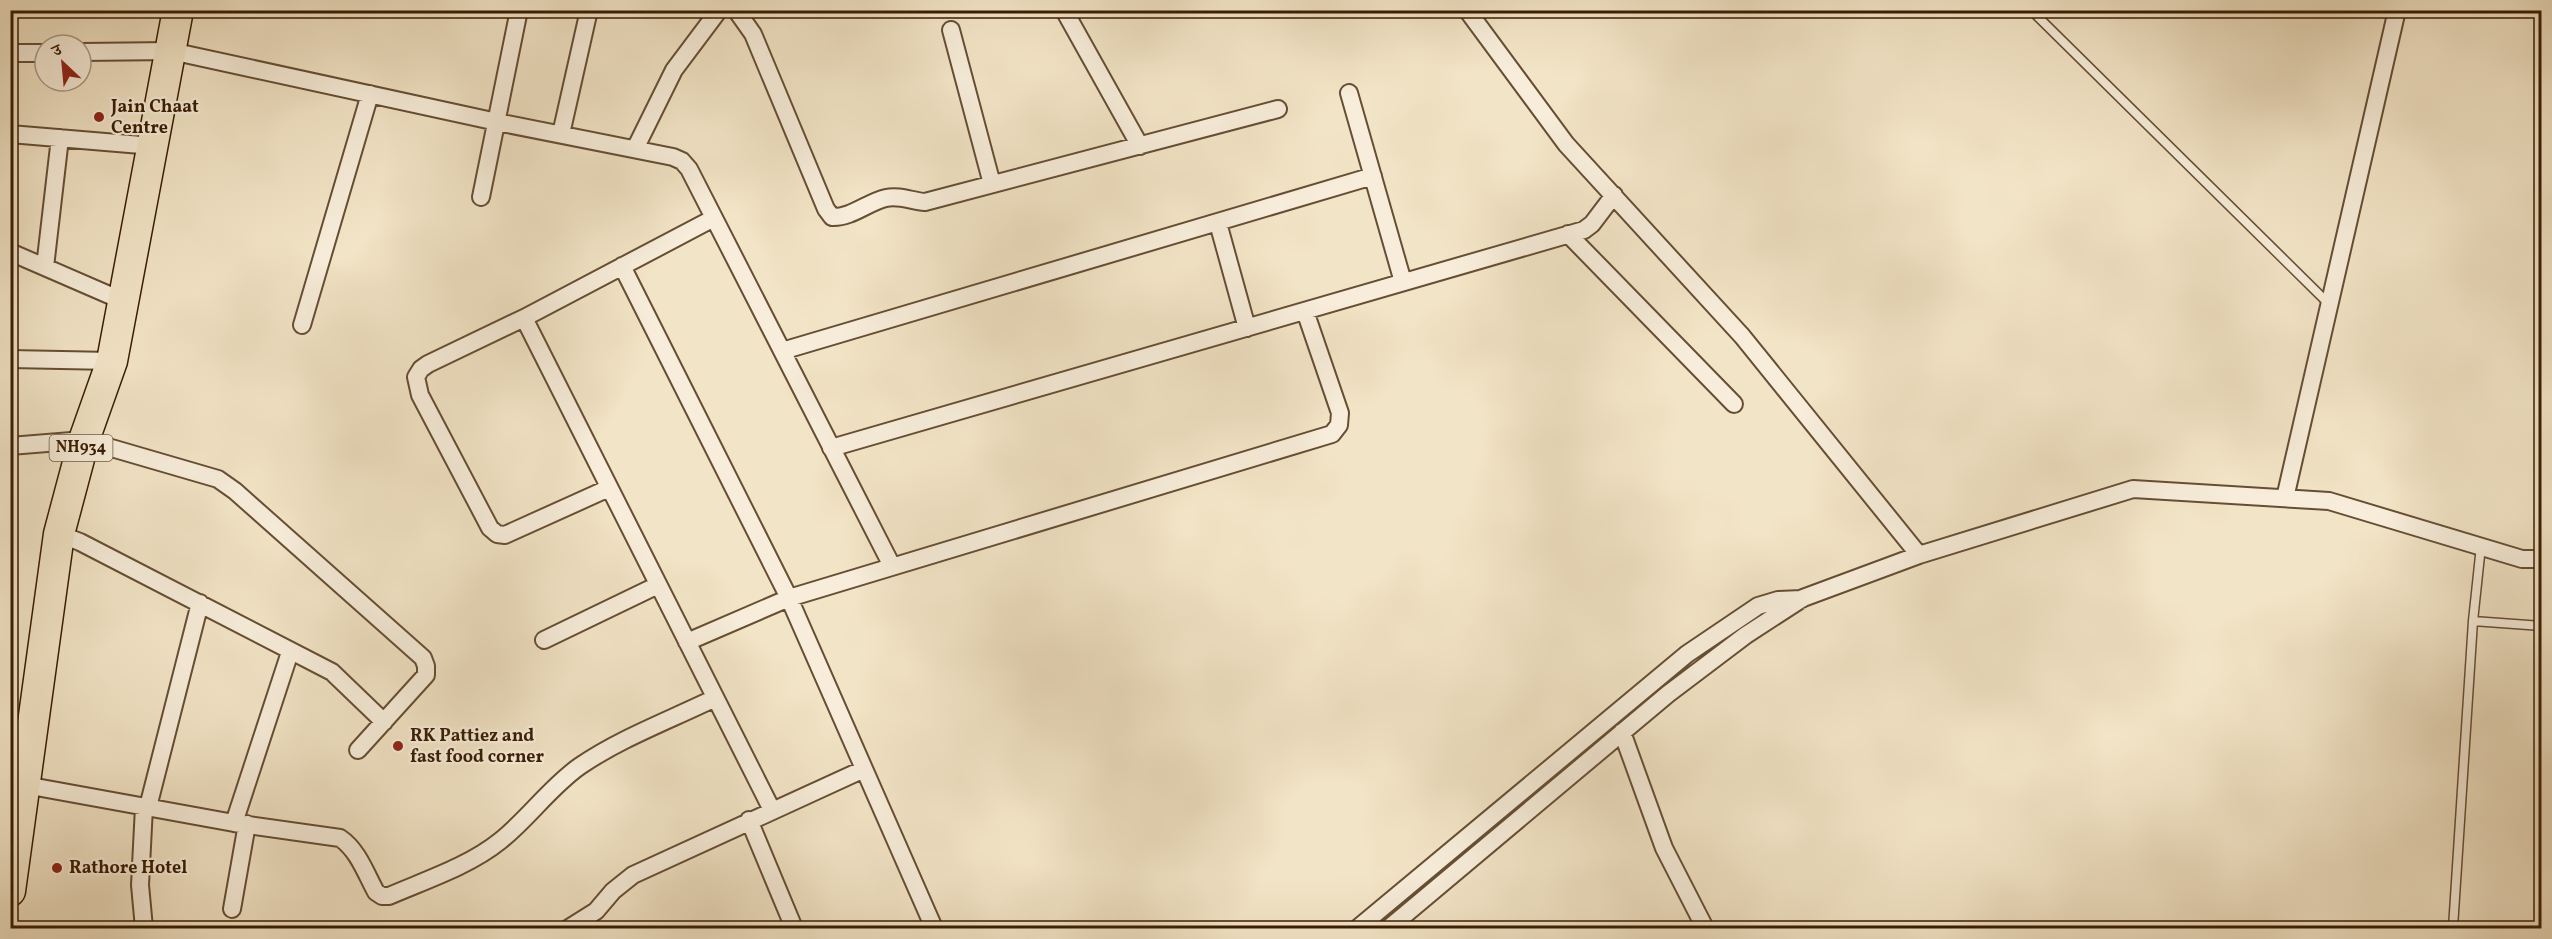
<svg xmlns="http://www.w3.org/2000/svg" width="2552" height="939" font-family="Vollkorn,'Noto Serif Devanagari',serif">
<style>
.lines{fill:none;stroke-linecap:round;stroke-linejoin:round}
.lane-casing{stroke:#664e34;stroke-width:11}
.street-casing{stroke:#664e34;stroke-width:20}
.highway-casing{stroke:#381c03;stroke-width:33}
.lane{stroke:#f7edda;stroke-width:8}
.street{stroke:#f7edda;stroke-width:16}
.highway{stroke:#f2e4c6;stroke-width:30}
.poi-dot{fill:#8f2418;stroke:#f7edda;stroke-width:2}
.labels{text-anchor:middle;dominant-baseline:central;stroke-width:4.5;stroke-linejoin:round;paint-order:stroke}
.shield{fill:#f7edda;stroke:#715b44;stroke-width:1.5}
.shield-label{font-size:16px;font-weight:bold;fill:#381c03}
.poi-label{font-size:18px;font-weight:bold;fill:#381c03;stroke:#f7edda;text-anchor:start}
</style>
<rect width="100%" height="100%" fill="#f2e4c6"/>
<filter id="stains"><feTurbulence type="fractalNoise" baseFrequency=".00333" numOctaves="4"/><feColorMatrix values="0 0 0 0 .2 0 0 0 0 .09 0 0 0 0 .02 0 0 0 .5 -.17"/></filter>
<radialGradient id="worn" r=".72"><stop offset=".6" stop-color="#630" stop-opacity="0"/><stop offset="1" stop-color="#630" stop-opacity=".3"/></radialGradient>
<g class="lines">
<g class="lane-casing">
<path id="lane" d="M2031,10L2329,304
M2473,621L2542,626
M2453,928L2473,621L2481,546"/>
</g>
<g class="street-casing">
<path id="street" d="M736,10L753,34L826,209L832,217C851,218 868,202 886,198C899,195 912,201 925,202L1278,109
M1064,10L1140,146
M1467,10L1566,144L1742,336L1919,555
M951,30L992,184
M81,52L171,51L497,122L673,157L682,161L689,169L892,566
M10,53H45
M1349,93L1403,282
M10,134L153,146
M561,134L589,10
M635,149L674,70L719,10
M481,197L519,10
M1218,223L1247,328
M1568,234L1734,404
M10,252L123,301
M622,266L789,598L934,928
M45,267L60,138
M524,318L772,810
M302,325L370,94
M782,351L1373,176
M10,359L112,361
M10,446L84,440L218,479L235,491L423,658L426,666V675L358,750
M831,448L1584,230L1592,224L1614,195
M609,488L505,535L497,534L490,528L420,395L416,377L421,369L428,364L524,318L714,218
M2285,498L2397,10
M59,534L80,542L332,672L384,722
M544,640L658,585
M687,642L789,598L1332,434L1339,425L1340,413L1305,311
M1622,732L1664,848L1705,928
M25,785L234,823L340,838C358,850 366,874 376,892L382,896H389C426,880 469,866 500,841C529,818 550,787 580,766C621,738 670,720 715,698
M144,807L140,885L144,928
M148,807L200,603
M749,820L794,928
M234,823L290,652
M232,909L247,824
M569,928L596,911L613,891L633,875L862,770
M1358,928L1687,654L1758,606L1778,600L1802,599
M1389,928L1668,694L1746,635L1803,598L1919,555L2133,489L2329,501L2522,559H2542"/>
</g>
<g class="highway-casing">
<path id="highway" d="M10,891L59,534L84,440L112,361L178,10"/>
</g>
<use href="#lane" class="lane"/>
<use href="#street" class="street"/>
<use href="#highway" class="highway"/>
</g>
<g class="poi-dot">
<circle cx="99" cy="117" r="6"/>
<circle cx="398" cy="746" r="6"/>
<circle cx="57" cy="868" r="6"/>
</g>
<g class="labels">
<rect class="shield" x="49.5" y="435" width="63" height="26" rx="4.5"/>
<g class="shield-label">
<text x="81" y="448">NH934</text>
</g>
<g class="poi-label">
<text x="111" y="107">Jain Chaat<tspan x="111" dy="21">Centre</tspan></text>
<text x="410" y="736">RK Pattiez and<tspan x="410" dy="21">fast food corner</tspan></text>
<text x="69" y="868">Rathore Hotel</text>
</g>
</g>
<rect width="2552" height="939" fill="none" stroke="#f2e4c6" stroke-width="36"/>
<rect x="12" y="12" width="2528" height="915" fill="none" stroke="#381c03" stroke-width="3"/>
<rect x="18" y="18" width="2516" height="903" fill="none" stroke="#381c03" stroke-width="1.5"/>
<g transform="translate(63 63) rotate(334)"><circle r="28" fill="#f7edda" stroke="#ab9984" stroke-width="1.5"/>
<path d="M0-4.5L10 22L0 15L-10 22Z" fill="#8f2418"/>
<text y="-9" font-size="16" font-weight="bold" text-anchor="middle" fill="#381c03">उ</text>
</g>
<rect width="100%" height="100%" filter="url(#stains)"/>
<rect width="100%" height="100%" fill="url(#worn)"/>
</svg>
